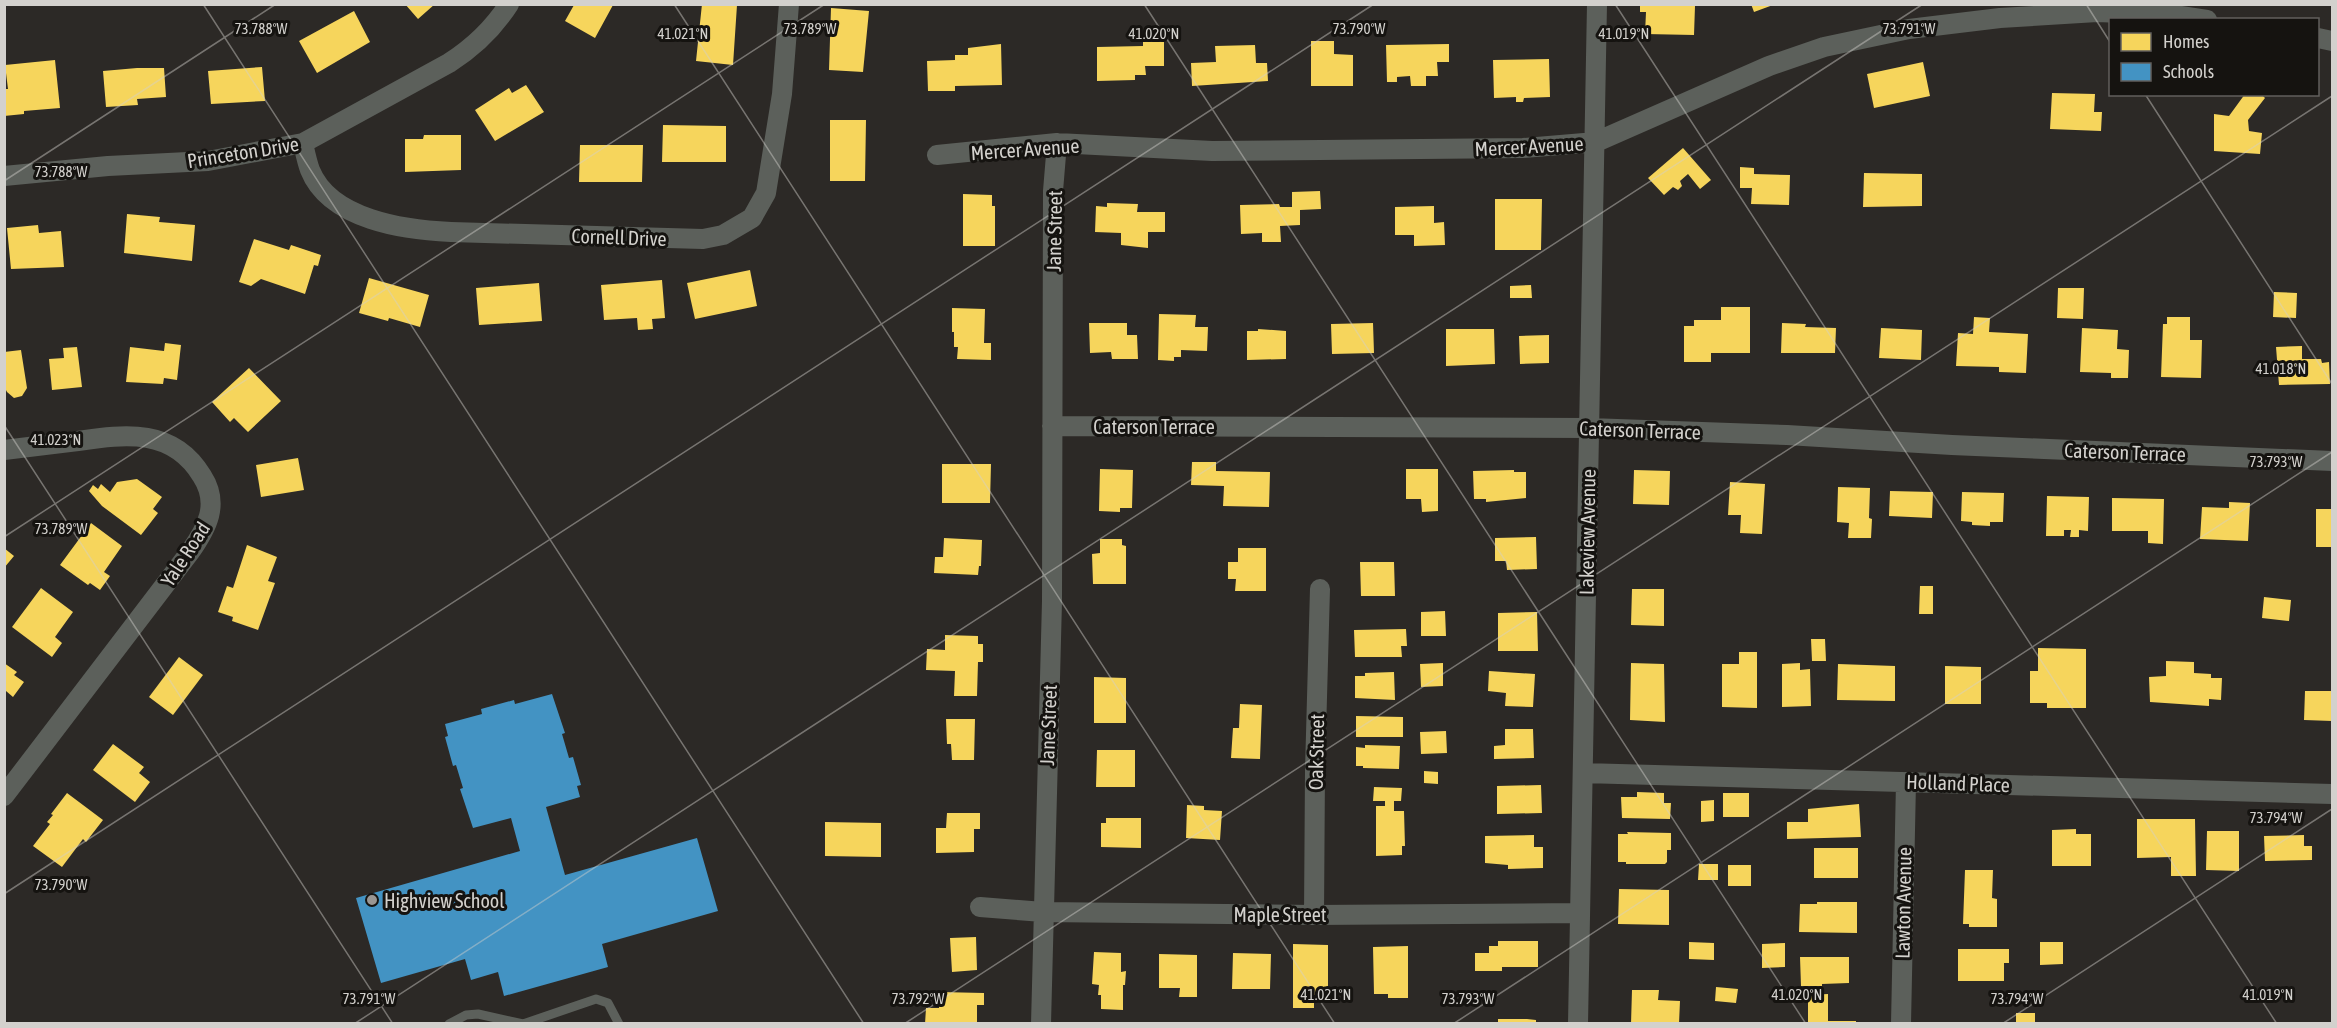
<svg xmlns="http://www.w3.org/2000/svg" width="2337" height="1028" font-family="'Asap Condensed',sans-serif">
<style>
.homes{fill:#f6d55c}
.schools{fill:#4393c3}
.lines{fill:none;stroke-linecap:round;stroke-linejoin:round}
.lane{stroke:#5c605b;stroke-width:9}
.street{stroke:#5c605b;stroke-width:20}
.ticks{fill:none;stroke:#d3d1cd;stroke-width:1.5;stroke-opacity:0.45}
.poi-dot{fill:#999693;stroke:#151310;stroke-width:2}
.labels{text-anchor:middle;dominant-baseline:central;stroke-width:6;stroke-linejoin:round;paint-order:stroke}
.street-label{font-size:20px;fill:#d3d1cd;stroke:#151310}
.poi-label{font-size:20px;fill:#d3d1cd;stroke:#151310;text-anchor:start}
.ticks-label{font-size:15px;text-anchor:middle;fill:#d3d1cd;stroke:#151310;stroke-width:6;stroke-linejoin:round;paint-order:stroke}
</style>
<rect width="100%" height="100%" fill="#2c2926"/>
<path class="homes" d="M405,4H435L418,19Z
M702,4L737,5L733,65L696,61Z
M1640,4L1695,6L1694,35L1645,34L1646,12H1640Z
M1751,4H1773V5L1754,12Z
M574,5H613L595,38L565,21Z
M831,8L869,11L863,72L829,70Z
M354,11L370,42L317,73L299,41Z
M1311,41H1334V54L1353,55V86H1311Z
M1143,42H1164V66H1145L1146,75H1135V80L1097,81V47L1143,46Z
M1001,44L1002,85L955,86V91H928L927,61L955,60V55H968V48Z
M1449,44V62H1437L1438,76H1426V86H1411L1410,76L1397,77V82H1387L1386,45Z
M1255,45L1256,63H1267L1268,81L1192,86L1191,63L1216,62L1215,46Z
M1549,59L1550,97L1524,98L1523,102H1516V97L1494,98L1493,60Z
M55,60L60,108L24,111V114L4,116V89H8L5,65Z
M1923,62L1930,96L1874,108L1867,74Z
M262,67L265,101L211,104L208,71Z
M137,68H164L166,97L137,99L138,105L106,107L103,71Z
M526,85L544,112L495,141L475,110L509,88L512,93Z
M2052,93L2095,94L2094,112H2102L2101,131L2050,129Z
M2245,94H2261L2265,98L2248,120L2249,131L2262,133L2260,154L2214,151V114L2229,116Z
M830,120H866L865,181H830Z
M663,125L726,126V162H662Z
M424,135H461V170L405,172V139H423Z
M580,145H643L642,182H579Z
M1683,148L1711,180L1700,189L1688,174L1680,181L1682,186L1678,190L1673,187L1664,195L1648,178Z
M1740,167L1754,168V174L1790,175L1789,205L1751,204L1752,188H1740Z
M1864,173L1922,174V206L1863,207Z
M1320,191L1321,209L1300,210V225L1280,226L1281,242H1262V233L1241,234L1240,205L1279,204L1280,207H1292V192Z
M963,194L992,195V206H995V246H963Z
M1495,199H1542L1541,250H1495Z
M1107,203L1138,204L1137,212H1165V232H1148V248L1121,245V233L1095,232L1096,206L1107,207Z
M1434,206V223L1444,222L1445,245L1414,246V235H1395V207Z
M127,214L160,217L159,222L195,225L192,261L124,253Z
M38,225L39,233L61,231L64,267L11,269L7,228Z
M254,239L289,250L291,245L321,255L318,266L314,265L305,294L261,279L251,286L239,282Z
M750,270L757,306L695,319L687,283Z
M369,278L429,295L420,327L389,318L388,321L359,313Z
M662,280L665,318L652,319L653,329L638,330L637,318L604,320L601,285Z
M539,283L542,321L479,325L476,288Z
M1531,285L1532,298H1510V286Z
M2058,288H2084L2083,319L2057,318Z
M2274,292L2297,293L2296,318L2273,317Z
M1721,307H1750V353H1711V362H1684V326H1694V320H1721Z
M952,308L985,309L984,343H991V360L957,359L958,347H954V332H952Z
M1159,314L1196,315L1195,327H1208L1207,351L1181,350V357H1174V361L1158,360Z
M1974,317L1990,318L1989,332L2028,334L2026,373L1999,372V367L1956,366L1958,333L1973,334Z
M2167,317H2190V340H2202L2201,378L2161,377L2163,324H2167Z
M1089,323H1127V335H1137L1138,359H1112L1111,352L1090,353Z
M1373,323L1374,353L1332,354L1331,324Z
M1782,323L1806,324L1805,327L1836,328L1835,353H1781Z
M1881,328L1922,330L1921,360L1879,358Z
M2082,328L2118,330L2117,349L2129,350L2128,378H2111V373L2080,372Z
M1258,329L1286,331V359L1247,360V331H1258Z
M1446,329H1494L1495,364L1446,366Z
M1549,335V363L1520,364L1519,336Z
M165,343L181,345L177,380L164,378L163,384L126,382L130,347L164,351Z
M2302,346V359H2321L2322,363L2329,362L2330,384L2279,385L2276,347Z
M77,347L82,387L52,390L49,359L64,358L63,348Z
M21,350L27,388L22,396L14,398L7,392L4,386V352Z
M249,368L281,401L248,432L234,418L230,422L212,402Z
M298,458L304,490L261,497L256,465Z
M1192,462H1216V471L1270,472L1269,507L1223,506L1224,486L1191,485Z
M942,464H991L990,503H942Z
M1100,469L1133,470L1132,508H1120V512L1099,511Z
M1406,469H1438V511L1422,512L1421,499H1406Z
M1514,470V472H1526V498L1486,502V499H1474L1473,471Z
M1634,470L1670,471L1669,505L1633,504Z
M137,479L162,497L153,509L158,513L141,535L102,506L89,491L93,485L98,489L101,484L110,492L117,482Z
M1730,482L1765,484L1762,534L1740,533L1741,515H1728Z
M1838,487L1870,488L1869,518L1872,519L1871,538H1848L1849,523L1837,522Z
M1890,491L1933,492L1932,518L1889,516Z
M1962,492L2004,493L2003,522H1990V526L1972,525V522L1961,521Z
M2047,496L2089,497L2088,531L2079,530V537H2070L2071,530H2064V536H2046Z
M2112,498L2164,499L2163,544L2148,543V531H2112Z
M2229,502L2250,503L2248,541L2200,539L2202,507L2229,508Z
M2316,509H2332V547H2316Z
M91,523L122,546L104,572L110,576L100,590L90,583L88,585L60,565Z
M1536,537L1537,569L1507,570L1506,561H1495V538Z
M944,538L982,540L981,566H979L978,575L934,573L935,557H943Z
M1100,539H1122V545L1126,546V584H1093L1092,554L1100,553Z
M247,545L277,557L268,581L275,583L258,630L232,621L233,617L218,612L227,586L233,588Z
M4,548L14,556L4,568Z
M1238,548H1266V591H1235L1236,579H1228V562H1238Z
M1360,562H1394L1395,596H1361Z
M1920,586H1933V614H1919Z
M41,588L73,612L55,637L62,643L52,657L12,627Z
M1632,589H1664V626L1631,625Z
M2264,597L2291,600L2289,621L2262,618Z
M1445,611L1446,636H1421V612Z
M1537,612L1538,651H1498V613Z
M1406,629L1407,646H1401L1402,657H1355L1354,630Z
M945,635L978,636V644H983V662H978L977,696H954L955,671L926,670L927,649L945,650Z
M1811,639H1825L1826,661H1812Z
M2038,648L2086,649V708H2047V703H2030V671H2038Z
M1739,652H1757V708L1722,707V664H1739Z
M179,657L203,675L173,715L149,697Z
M2166,661L2194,662V673L2211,674V678H2222L2221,700L2209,699V706L2150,702L2149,677L2166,676Z
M4,663L17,672L14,675L24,682L13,697L6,691L4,693Z
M1443,663V686L1421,687L1420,664Z
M1631,663L1664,664L1665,722L1630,720Z
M1800,663V670L1810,669L1811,706L1782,707V664Z
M1838,664L1895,666V701L1837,700Z
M1945,666L1981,667V704H1945Z
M1489,671L1535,674L1533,707L1505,706L1506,693L1488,691Z
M1394,672L1395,700L1355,698V676H1365V673Z
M1094,677L1126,678V723H1094Z
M2305,691H2332V721L2304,720Z
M1240,704L1262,705L1260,759L1231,758L1233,728H1239Z
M1356,716L1403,717V737H1356Z
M946,719H975L974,760H952L951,744H947Z
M1505,729H1533L1534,758L1494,759V746L1505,745Z
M1446,731L1447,753L1421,754L1420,732Z
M113,744L144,767L139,773L150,782L135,802L93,770Z
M1365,745L1400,746L1399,769L1363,768V766H1356V747L1365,748Z
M1097,750H1135V787H1096Z
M1424,771L1438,772V784L1424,783Z
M1541,785L1542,813L1497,814V786Z
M1374,787L1402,788L1401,801H1394V811H1404L1405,846H1402V855L1376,856V806H1385V801H1373Z
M1637,792L1664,793V803H1671L1670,819L1622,818L1621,797H1637Z
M67,793L103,820L86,842L83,839L62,867L33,846L50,824L47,822L53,815L51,814Z
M1723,793H1749V817H1723Z
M1714,800V821L1701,822V801Z
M1859,804L1861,837L1787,839V822H1808V809Z
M1187,805L1204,806V810L1222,811L1220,840L1186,838Z
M947,813H980V829H974V852L936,853V828H946Z
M1106,818H1141V848L1101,847V823H1106Z
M2137,819H2195L2196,876H2171V857L2137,858Z
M825,822L881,823V857L825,856Z
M2076,829V834H2091V866H2052V830Z
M2207,831H2239V871L2206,870Z
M1627,832L1671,833V850H1667V862L1665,864H1626V862H1618V834H1628Z
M1534,835V847H1543V868L1508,869V865L1485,863V836Z
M2304,835V846H2312V860L2265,861L2264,836Z
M1814,848H1858V878H1814Z
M1699,864H1718V880H1698Z
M1728,865H1751V886H1728Z
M1965,870H1993L1992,898L1997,899V927H1969V924H1963Z
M1619,889L1669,890V925L1618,924Z
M1817,902H1857V933L1799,932L1800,904H1817Z
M976,937L977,970L952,972L950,938Z
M1498,941H1538V967H1502V971H1475V953H1489V946H1498Z
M1689,942L1714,943V960L1689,959Z
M2040,942H2063V964L2040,965Z
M1785,943V967L1762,968V944Z
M1293,944L1328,945V995H1314V1008H1293Z
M1408,946V998H1388V994H1374L1373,947Z
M1958,949H2009V963H2004V981H1958Z
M1094,952L1121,953V972L1126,971L1125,985H1123V1010L1101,1009V995H1098L1099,985L1092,984Z
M1233,953L1271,954L1270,989H1232Z
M1159,954L1197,955V997H1179L1180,988H1159Z
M1800,957H1849V983L1822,984V986H1801Z
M1716,987L1738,989L1736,1003L1715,1001Z
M1632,990H1659L1658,1000L1680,1001L1679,1024H1631Z
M940,992L984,993V1005H977V1024H925L926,1008H939Z
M1828,994V1021H1856V1024H1808V995Z
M2016,1013H2035V1024H2016Z
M1498,1019H1527L1536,1020V1024H1498Z"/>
<path class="schools" d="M552,694L565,733L562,734L569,758L573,757L581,785L577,786L580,797L546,807L565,875L697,838L718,911L602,944L608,967L504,996L498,972L471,980L465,959L381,983L356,898L520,851L511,818L473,828L460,789L463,788L456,765L453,766L445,737L448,736L445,724L482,714L481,709L514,700L515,704Z"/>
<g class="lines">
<path class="lane" d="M449,1024L466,1015L478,1014L523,1024
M523,1024L596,999L608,1003L619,1024"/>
<path class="street" d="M2318,38L2332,41
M303,143C305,152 307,162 310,170C330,220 405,230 451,232L703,239L723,235L752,218L766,193L782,94L789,4
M937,155L1057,143L1212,151L1523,148L1596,142L1769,66L1824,47L1909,29L2000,18L2097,12L2174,15L2207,20
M4,176L108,166L208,161L303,143L449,63C474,47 493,29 509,4
M1052,426L1589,428L1787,435L1952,445L2332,461
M4,450C29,447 54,444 78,441C126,434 173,428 202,476C220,504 207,528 190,552L4,796
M1583,773L2332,794
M980,907L1043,912L1314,915L1579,913
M1314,915L1315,770L1320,589
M1041,1024L1052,601L1053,191L1057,143
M1578,1024L1597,4
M1901,1024L1906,782"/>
</g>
<path class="ticks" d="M203,4L864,1024M674,4L1335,1024M1144,4L1806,1024M1615,4L2277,1024M2086,4L2110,42M2145,94L2332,384M4,181L276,4M4,425L393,1024M4,537L825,4M4,894L1374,4M354,1024L1923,4M904,1024L2332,96M1453,1024L2332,452M2002,1024L2332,809"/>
<circle class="poi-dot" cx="372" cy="900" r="6"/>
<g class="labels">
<g class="street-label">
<text transform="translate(1529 146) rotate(-3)">Mercer Avenue</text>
<text transform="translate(1025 149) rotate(-4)">Mercer Avenue</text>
<text transform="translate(243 152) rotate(-9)">Princeton Drive</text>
<text transform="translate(1054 231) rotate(-89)">Jane Street</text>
<text transform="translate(619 237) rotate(2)">Cornell Drive</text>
<text x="1154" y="426">Caterson Terrace</text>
<text transform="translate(1640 430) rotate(2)">Caterson Terrace</text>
<text transform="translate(2125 452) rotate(2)">Caterson Terrace</text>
<text transform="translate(1587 532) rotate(-89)">Lakeview Avenue</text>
<text transform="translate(185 554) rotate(-57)">Yale Road</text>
<text transform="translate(1048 725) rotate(-88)">Jane Street</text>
<text transform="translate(1316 752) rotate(-89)">Oak Street</text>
<text transform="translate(1958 783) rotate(2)">Holland Place</text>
<text transform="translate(1903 903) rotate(-89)">Lawton Avenue</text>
<text x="1280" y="914">Maple Street</text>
</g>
<g class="poi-label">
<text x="384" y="900">Highview School</text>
</g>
</g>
<g class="ticks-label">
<text x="261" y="34">73.788°W</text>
<text x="810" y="34">73.789°W</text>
<text x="1359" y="34">73.790°W</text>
<text x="1909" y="34">73.791°W</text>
<text x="683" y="39">41.021°N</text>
<text x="1154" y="39">41.020°N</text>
<text x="1624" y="39">41.019°N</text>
<text x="61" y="177">73.788°W</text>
<text x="2281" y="374">41.018°N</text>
<text x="56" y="445">41.023°N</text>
<text x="2276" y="467">73.793°W</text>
<text x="61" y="534">73.789°W</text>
<text x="2276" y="823">73.794°W</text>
<text x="61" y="890">73.790°W</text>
<text x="1326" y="1000">41.021°N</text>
<text x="1797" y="1000">41.020°N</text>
<text x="2268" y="1000">41.019°N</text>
<text x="369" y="1004">73.791°W</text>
<text x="918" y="1004">73.792°W</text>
<text x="1468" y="1004">73.793°W</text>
<text x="2017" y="1004">73.794°W</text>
</g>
<rect width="2337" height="1028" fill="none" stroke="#d3d1cd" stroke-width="12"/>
<rect x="2109" y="18" width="210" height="78" fill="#151310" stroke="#615f5c" stroke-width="1.5"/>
<rect x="2121" y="33" width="30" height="18" fill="#f6d55c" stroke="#615f5c" stroke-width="1.5"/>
<text x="2163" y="48" font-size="18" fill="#d3d1cd">Homes</text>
<rect x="2121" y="63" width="30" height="18" fill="#4393c3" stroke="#615f5c" stroke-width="1.5"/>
<text x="2163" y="78" font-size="18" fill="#d3d1cd">Schools</text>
</svg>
